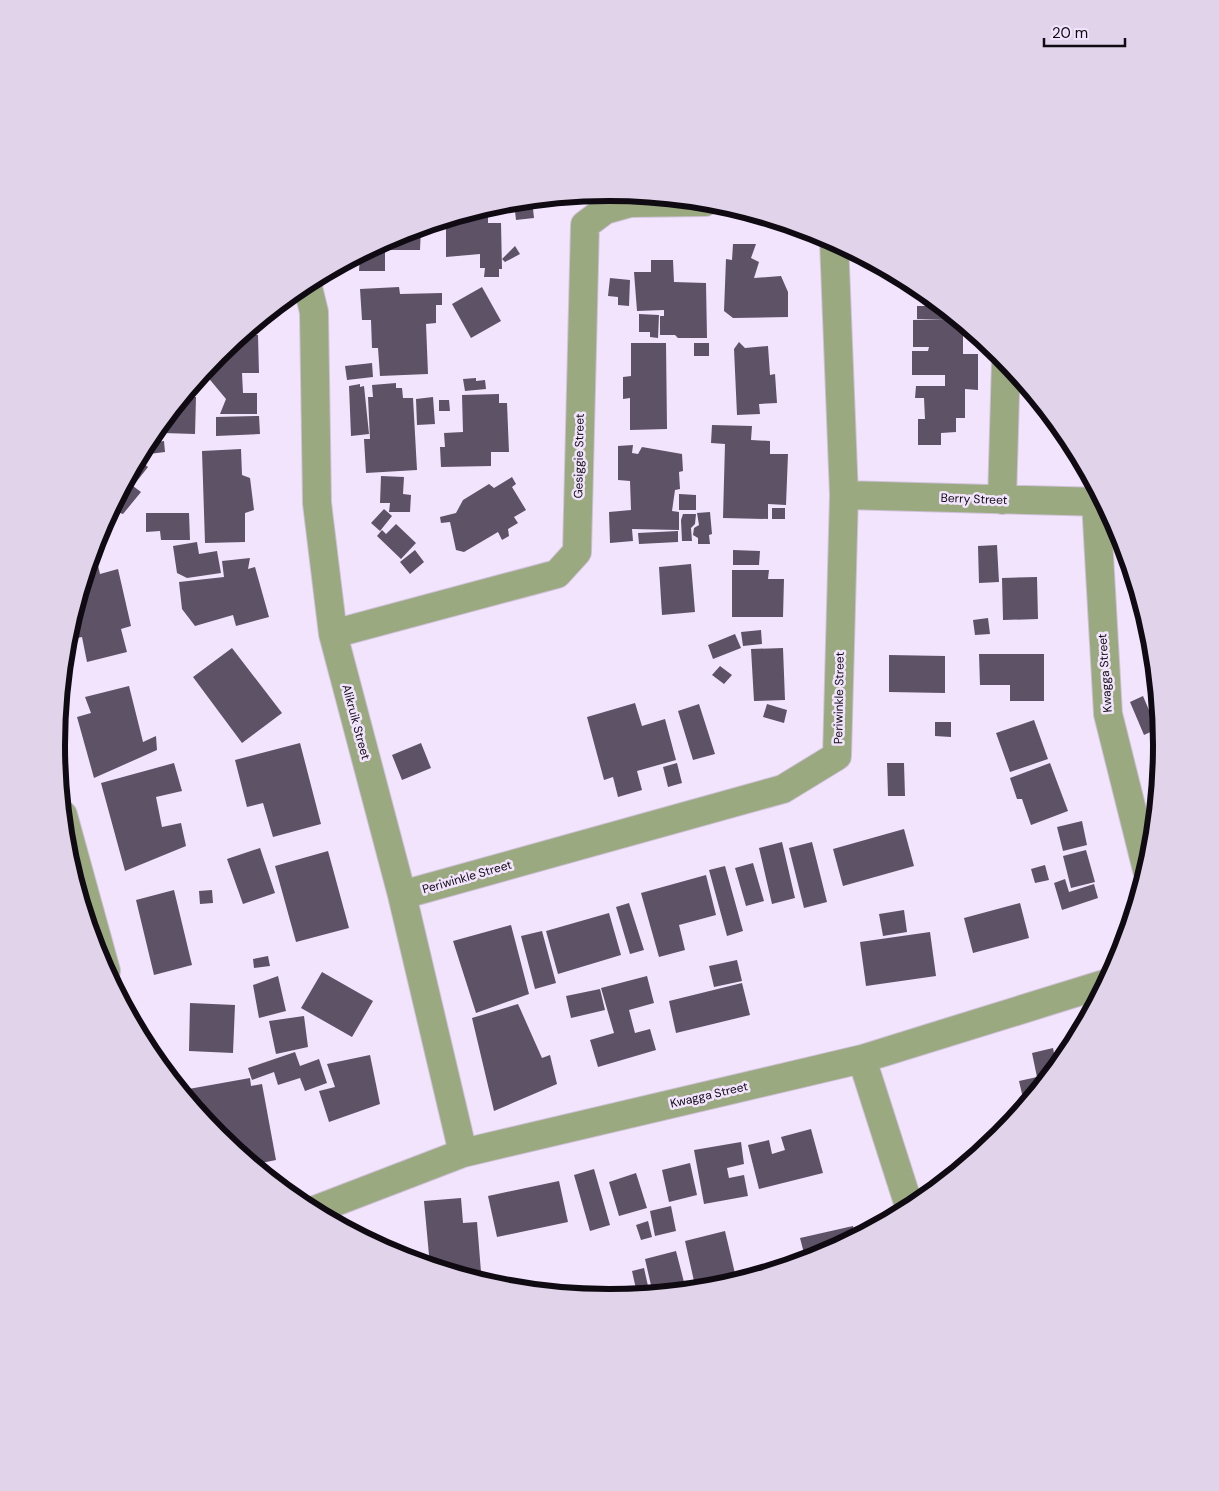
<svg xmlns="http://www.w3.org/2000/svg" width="1219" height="1491" font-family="'DM Sans',sans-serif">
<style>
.building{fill:#5e5267}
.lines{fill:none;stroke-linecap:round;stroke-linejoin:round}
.street-casing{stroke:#cec1d8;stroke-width:30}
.street{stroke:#9ba981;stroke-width:28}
.labels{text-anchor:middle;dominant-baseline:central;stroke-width:5;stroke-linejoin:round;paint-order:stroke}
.street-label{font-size:12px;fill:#100b13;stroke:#f2e4fd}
.rim{fill:none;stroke:#100b13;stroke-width:6}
</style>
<rect width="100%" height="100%" fill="#f2e4fd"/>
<path class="building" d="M532,200L534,218L516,220L514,202Z
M493,205L494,213L479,214V210Z
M461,215L488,216V223H501L502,269H499V277H484L485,268H480V254L446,257V221L451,220V218Z
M421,227L420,250H385V271H359L360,255L398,234Z
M733,244H756L751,258L759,262L754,278L781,276L788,292V317L733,318L724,311L726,259L732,260Z
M515,246L520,254L505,262L502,259Z
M651,260H673L674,282L706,283L707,338H678L675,335H660V316H664V310L637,311L634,272H651Z
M610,278L630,280L629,306L618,305V297L608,296Z
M918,286L963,323V354H978V390L965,389V418H956V432L941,433V445H918V419H925L924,398H915L916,386H945V375H912V351H928L929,347H913V320L947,319H917V306H925V295L919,294Z
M399,287L400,294L442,293V305H436V323L426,324L428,374L380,376L378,348H372L371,320H362L360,289Z
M482,287L501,321L471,338L452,304Z
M639,314L659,315L658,338L650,337V332H639Z
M241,335H258L259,373H242L243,393H257V414H220L226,399L206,375L213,369V361L218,354Z
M739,342L745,348L768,346L770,375L775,374L777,403L759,404L760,414L737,415L734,349Z
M631,343H666L667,429L630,430V398L623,399V377L631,376Z
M694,343H709V356H694Z
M372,363L373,377L347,380L345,366Z
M476,378V381L485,380L486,389L465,391L463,379Z
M396,383V388H402L403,398H413L417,470L366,473L364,439H370L368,397H373L372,385Z
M360,384V387L364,386L369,434L351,436L349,386Z
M499,394V403H507L509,452H491V466L441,467L440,447H445L444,433L463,432L462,395Z
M183,397H196L195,434L163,433V422Z
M433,397L435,424L417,425L416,399Z
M439,400H449L450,411H439Z
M259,416L260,434L216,436V417Z
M712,425L752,426L751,440L770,441V454H788L786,505L768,504V519L723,518L725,444L711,443Z
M164,441L165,452L149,454L147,443Z
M633,445L632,453L638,454L642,447L682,454L683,471L679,472L680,489L675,490L672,511L679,512V530L632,529L633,541L610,543L609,512L631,510L630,481L618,480V446Z
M241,449L242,475L250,478L254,510L245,513V542L205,543L202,451Z
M138,459L148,467L133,486L141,492L123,514L120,513L108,531L101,529Z
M381,476L404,477L403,494L411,495L410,512H389L390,503H380Z
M512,477L516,484L512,487L526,510L514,517L518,523L508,529L509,536L502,540L498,532L464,552L456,550L450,522L441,523L440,517L456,513L463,500L489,484L494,488Z
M679,494L696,495V510H679Z
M772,508H785V519H772Z
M384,509L392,516L380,531L371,523Z
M710,512L712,534L709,535L710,544H698V538L693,535L694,528L699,525L697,513Z
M146,513H189L190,540H161L160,531L146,532Z
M683,514H696L695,524L691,528L692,541H682L681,520Z
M396,524L416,543L401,559L377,536L382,530L386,534Z
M678,531V542L639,544L638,533Z
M197,542L199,554L217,551L221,573L187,578L177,573L173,546Z
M997,545L999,582L979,583L978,546Z
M94,549L100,574L118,569L131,626L121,629L127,652L87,662L82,637L67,640Z
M415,550L424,562L410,574L400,562Z
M733,550L760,551L759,565H733Z
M250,558L248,569L255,567L269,617L236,626L233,615L195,626L182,609L179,582L224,577L222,561Z
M691,564L695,612L662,615L659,567Z
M732,570H769L768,579H784L783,617H732Z
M1037,577L1038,619L1003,620L1002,578Z
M988,618L990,634L975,635L973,620Z
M761,630L762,644L743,646L741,632Z
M735,634L741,648L713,659L708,645Z
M232,648L282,713L242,743L193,677Z
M783,648L785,700L754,701L751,649Z
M979,654H1044V701H1010V685H980Z
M889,655L945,656V693L889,692Z
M720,666L732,675L724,684L712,675Z
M1156,675L1159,710H1158L1148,678Z
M129,686L143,742L156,736L157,750L94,778L77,717L91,713L85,697Z
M1143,696L1157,729L1144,735L1130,702Z
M635,703L642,726L665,719L676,760L637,771L642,790L618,797L613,777L604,780L587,717Z
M699,704L715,754L693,760L678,711Z
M767,704L787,710L784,723L763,717Z
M1034,720L1048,759L1010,772L996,733Z
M935,722H951V737L935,736Z
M300,743L321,824L273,837L263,803L247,807L235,760Z
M421,743L431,768L402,780L392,755Z
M174,763L182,791L156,797L162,827L181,823L186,846L125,871L101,783Z
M677,763L682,783L668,787L663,767Z
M887,763H904L905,796H888Z
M1050,763L1068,811L1031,825L1022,799H1017L1010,778Z
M1082,821L1087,845L1063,851L1057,827Z
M904,829L914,866L843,886L833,849Z
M782,842L795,898L772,904L759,848Z
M812,842L827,902L804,908L789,848Z
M260,848L275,893L243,904L227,859Z
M1086,850L1095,882L1071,888L1063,856Z
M328,851L349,928L296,942L275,866Z
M753,863L764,901L746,906L735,868Z
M1045,865L1049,880L1035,883L1031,869Z
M725,866L743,931L727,936L709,870Z
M706,875L716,915L679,925L685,950L659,957L641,893Z
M1065,879L1069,892L1094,884L1098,898L1062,910L1054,883Z
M174,890L192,965L154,975L136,900Z
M212,890L213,903L200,904L199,891Z
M629,903L644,950L630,954L616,907Z
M1020,903L1029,938L973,953L964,918Z
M904,910L907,932L883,936L879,914Z
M609,913L621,955L558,974L546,931Z
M511,925L529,994L476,1013L453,941Z
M542,931L556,983L535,989L521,936Z
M930,932L936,976L866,986L860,942Z
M268,956L270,966L254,968L253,959Z
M737,960L742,981L714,987L709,966Z
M322,972L373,1001L352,1037L301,1008Z
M278,976L286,1011L259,1018L253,985Z
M647,976L654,1003L629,1010L635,1033L650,1029L656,1050L598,1067L590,1040L614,1033L601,988Z
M742,983L750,1015L676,1033L669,1001Z
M600,989L605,1010L571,1018L566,996Z
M190,1003L235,1005L233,1053L189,1051Z
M518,1004L542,1058L550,1055L557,1084L494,1111L472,1018Z
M304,1016L308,1047L276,1054L269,1021Z
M1053,1048L1056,1064L1061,1063L1025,1107L1019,1081L1037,1077L1032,1053Z
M295,1052L300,1066L319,1059L327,1083L305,1091L300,1078L278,1085L274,1072L252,1080L248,1068Z
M370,1055L380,1104L329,1122L319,1091L335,1087L327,1064Z
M250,1078L251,1086L262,1084L276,1160L252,1165L227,1144L226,1140H223L218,1137L184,1094L183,1090Z
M811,1129L823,1173L759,1189L748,1145L769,1140L772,1154L785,1150L781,1137Z
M741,1142L744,1164L727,1168L729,1178L744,1175L748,1196L704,1204L694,1150Z
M690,1163L697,1195L669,1202L662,1170Z
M594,1169L610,1225L590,1231L574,1175Z
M636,1173L647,1208L619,1216L609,1182Z
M559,1181L568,1222L497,1237L488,1196Z
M461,1198L463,1223L477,1222L481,1272L456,1274L430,1266L424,1201Z
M671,1206L676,1231L655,1236L650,1211Z
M648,1221L652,1237L641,1240L636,1225Z
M853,1226L856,1238L821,1257L806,1261L800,1238Z
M725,1231L737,1282L717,1288L696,1290L685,1241Z
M676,1251L685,1286L653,1294L645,1259Z
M644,1268L648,1286L636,1289L632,1271Z"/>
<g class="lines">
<g class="street-casing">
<path id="street" d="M307,283L314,312L317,503L333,634L402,895L463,1153
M844,495L1104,502
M1002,500L1006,361
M1096,502L1108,714L1147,870
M333,634L557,574L577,552L585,225L605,210L630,203L705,202
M63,815L106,971
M402,895L783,789L837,756L844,495L834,241
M862,1059L910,1209
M312,1211L463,1153L862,1059L1107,983"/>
</g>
<use href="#street" class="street"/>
</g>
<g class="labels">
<g class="street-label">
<text transform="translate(579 456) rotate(-89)">Gesiggie Street</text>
<text transform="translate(974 499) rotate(2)">Berry Street</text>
<text transform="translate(1105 673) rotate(-94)">Kwagga Street</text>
<text transform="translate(839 698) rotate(-89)">Periwinkle Street</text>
<text transform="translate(356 722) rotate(75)">Alikruik Street</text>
<text transform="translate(467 877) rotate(-16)">Periwinkle Street</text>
<text transform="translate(709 1095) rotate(-13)">Kwagga Street</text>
</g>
</g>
<path d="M0 0H1219V1491H0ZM65 745a544 544 0 1 1 1088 0a544 544 0 1 1-1088 0Z" fill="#e0d3ea" fill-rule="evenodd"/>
<path class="rim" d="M65 745a544 544 0 1 1 1088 0a544 544 0 1 1-1088 0Z"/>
<path d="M1044 38v8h81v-8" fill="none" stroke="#100b13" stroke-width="2.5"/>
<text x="1052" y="38" font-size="15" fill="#100b13" stroke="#f2e4fd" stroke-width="4" paint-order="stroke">20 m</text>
</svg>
